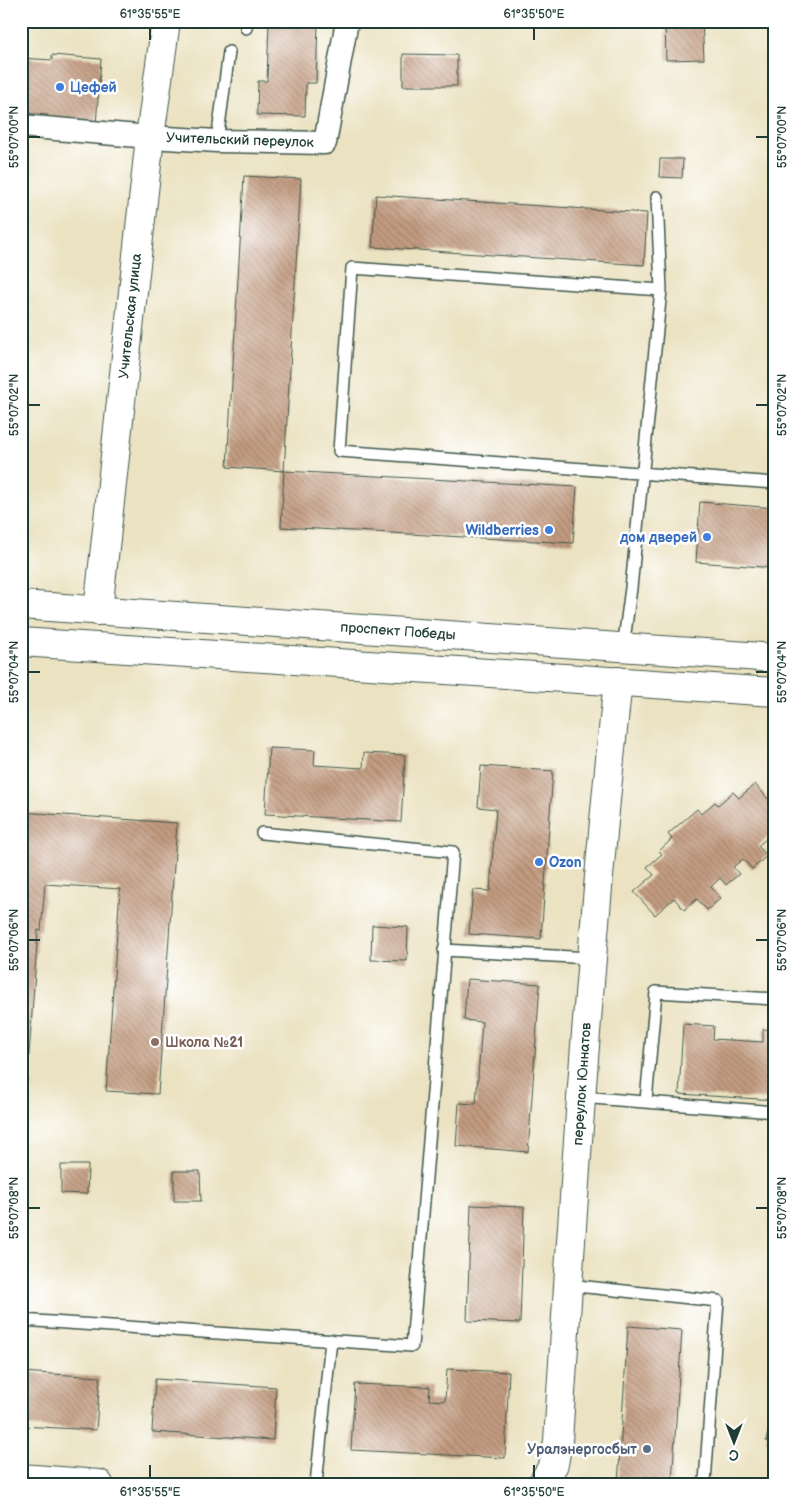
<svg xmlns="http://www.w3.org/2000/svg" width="796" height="1505" font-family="'Balsamiq Sans',sans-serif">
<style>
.building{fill:url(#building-back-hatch)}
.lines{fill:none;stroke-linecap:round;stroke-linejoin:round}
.lane-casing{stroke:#3e5649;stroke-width:14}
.street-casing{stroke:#3e5649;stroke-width:25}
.secondary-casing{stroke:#3e5649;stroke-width:30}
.primary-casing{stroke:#3e5649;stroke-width:30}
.lane{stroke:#fff;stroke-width:11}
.street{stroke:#fff;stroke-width:22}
.secondary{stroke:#fff;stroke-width:28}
.primary{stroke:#fff;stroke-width:28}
.ticks{fill:none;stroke:#1f3d34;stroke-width:2}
.shop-dot{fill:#3f7fe0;stroke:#fff;stroke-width:2}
.education-dot{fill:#8d6e63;stroke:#fff;stroke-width:2}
.service-dot{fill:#5c6f8a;stroke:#fff;stroke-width:2}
.labels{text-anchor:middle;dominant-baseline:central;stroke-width:5;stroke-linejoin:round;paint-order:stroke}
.shop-label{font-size:14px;font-weight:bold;fill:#366cbe;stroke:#fff;text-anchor:start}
.street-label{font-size:14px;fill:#1f3d34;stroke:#fff}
.education-label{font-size:14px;font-weight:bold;fill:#785e54;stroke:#fff;text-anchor:start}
.service-label{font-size:14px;font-weight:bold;fill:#4e5e75;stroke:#fff;text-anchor:end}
.neatline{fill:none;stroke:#1f3d34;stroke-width:2}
.ticks-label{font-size:12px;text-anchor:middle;fill:#1f3d34}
</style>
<defs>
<pattern id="building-back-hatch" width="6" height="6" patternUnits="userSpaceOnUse" patternTransform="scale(1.25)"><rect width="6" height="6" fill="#c39b80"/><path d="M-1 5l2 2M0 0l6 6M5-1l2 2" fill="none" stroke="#9e806a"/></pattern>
</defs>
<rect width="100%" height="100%" fill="#fff"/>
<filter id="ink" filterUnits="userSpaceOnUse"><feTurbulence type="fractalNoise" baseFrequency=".02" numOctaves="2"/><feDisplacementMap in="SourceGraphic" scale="10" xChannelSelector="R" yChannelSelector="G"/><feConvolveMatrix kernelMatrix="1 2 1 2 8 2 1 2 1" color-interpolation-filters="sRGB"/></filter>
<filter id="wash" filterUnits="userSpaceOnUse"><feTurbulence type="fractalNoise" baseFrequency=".0096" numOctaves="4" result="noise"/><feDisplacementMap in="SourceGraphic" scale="20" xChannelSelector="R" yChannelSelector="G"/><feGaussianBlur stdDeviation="1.12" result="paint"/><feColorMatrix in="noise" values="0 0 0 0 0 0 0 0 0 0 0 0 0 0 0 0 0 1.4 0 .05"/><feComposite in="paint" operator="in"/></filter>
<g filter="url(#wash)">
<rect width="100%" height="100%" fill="#ebe2c1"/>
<g id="blocks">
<path class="building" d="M269,21H318L316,83H306L305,116L257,115L258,81H267Z
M665,21H702L704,59L666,60Z
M403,54L457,55V86H403Z
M52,55L101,59L96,125L47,121L48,115L21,113V58L52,60Z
M660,159H683L682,178L659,177Z
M244,176L301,179L284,471L227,467Z
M376,195L647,213L644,265L372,247Z
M284,471L577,487L573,543L281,527Z
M700,502L775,508V568L696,562Z
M269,748L315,750L314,765L363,768L364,753L405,755L401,822L265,814Z
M481,766L553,771L541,939L469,934L473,890L490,891L496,809L478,807Z
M755,784L775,807V840L770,835L758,846L767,856L752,869L743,859L733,867L739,874L726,885L720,878L711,887L721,898L707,910L697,899L684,910L674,898L655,915L634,892L654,875L647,867L662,854L659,851L672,839L668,834L697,809L701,814L715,802L718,805L733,792L739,798Z
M21,812L177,823L158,1094L106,1091L120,889L45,884L41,931L38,930L27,1082H21Z
M372,925L408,927L407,961L371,960Z
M467,979L540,984L528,1152L456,1146L459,1103L476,1104L482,1022L464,1020Z
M683,1024L714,1026L713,1039L763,1042V1029L775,1030V1100L679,1094Z
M61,1165H88L87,1194L61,1193Z
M174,1171H200L201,1201H174Z
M471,1205L524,1207L520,1323L467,1321Z
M628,1326L682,1330L672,1482L646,1481L645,1484H618Z
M447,1369L509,1372L505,1458L351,1450L355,1384L430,1387L429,1400L445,1401Z
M21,1372L100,1377L96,1430L21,1426Z
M155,1379L276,1387L273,1440L152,1432Z
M774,1404L775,1405V1443L766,1441Z"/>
</g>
</g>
<g filter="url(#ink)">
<use href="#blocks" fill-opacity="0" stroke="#3e5649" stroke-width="1"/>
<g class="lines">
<g class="lane-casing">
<path id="lane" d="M246,28L247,21
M217,141L229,52
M661,290L352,268L339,451L775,483
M623,648L631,588L661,290L657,197
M444,950L591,958
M580,1097L775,1112
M646,1101L656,992L775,999
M568,1285L718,1301L705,1482
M21,1320L412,1346L453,852L262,833
M316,1484L331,1340"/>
</g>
<g class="street-casing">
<path id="street" d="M21,126L150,137L217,141L325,143L347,21"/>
</g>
<g class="secondary-casing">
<path id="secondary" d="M98,611L150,137L166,21
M21,1478L99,1484
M542,1484L554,1464L558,1441C574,1187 591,934 618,681"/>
</g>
<g class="primary-casing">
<path id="primary" d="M21,605L775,658
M21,642L775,692"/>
</g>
<use href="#lane" class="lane"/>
<use href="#street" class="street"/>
<use href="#secondary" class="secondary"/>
<use href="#primary" class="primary"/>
</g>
</g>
<path class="ticks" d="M150,28V40M534,28V40M28,137H40M756,137H768M28,405H40M756,405H768M28,672H40M756,672H768M28,940H40M756,940H768M28,1208H40M756,1208H768M150,1465V1478M534,1465V1478"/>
<g class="shop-dot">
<circle cx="60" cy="87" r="5"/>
<circle cx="549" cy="530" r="5"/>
<circle cx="707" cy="537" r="5"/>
<circle cx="539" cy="862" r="5"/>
</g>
<circle class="education-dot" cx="155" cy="1042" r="5"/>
<circle class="service-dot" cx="647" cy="1449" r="5"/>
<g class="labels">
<g class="shop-label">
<text x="70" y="87">Цефей</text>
<text x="539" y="530" text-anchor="end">Wildberries</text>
<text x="697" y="537" text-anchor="end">дом дверей</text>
<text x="549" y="862">Ozon</text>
</g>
<g class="street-label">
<text transform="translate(240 140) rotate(2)">Учительский переулок</text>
<text transform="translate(130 316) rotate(-84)">Учительская улица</text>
<text transform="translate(398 631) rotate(4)">проспект Победы</text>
<text transform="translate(582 1084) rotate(-86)">переулок Юннатов</text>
</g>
<g class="education-label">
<text x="165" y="1042">Школа №21</text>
</g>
<g class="service-label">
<text x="637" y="1449">Уралэнергосбыт</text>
</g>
</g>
<rect width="796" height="1505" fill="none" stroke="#fff" stroke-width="55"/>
<g transform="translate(734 1442) rotate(180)" stroke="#ffffff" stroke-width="4" paint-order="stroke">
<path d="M0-4L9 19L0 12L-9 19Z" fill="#1f3d34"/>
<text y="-8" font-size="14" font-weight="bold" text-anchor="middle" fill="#1f3d34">С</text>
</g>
<rect x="28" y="28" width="740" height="1450" class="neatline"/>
<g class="ticks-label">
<text x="150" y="18">61°35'55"E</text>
<text x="534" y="18">61°35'50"E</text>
<text transform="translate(782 137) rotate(-90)" y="4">55°07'00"N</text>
<text transform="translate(14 137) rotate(-90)" y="4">55°07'00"N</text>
<text transform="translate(782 405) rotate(-90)" y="4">55°07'02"N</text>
<text transform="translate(14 405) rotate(-90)" y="4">55°07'02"N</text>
<text transform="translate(14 672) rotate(-90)" y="4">55°07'04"N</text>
<text transform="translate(782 672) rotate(-90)" y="4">55°07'04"N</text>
<text transform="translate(14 940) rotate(-90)" y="4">55°07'06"N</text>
<text transform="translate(782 940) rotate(-90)" y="4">55°07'06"N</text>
<text transform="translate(14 1208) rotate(-90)" y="4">55°07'08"N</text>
<text transform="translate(782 1208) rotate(-90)" y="4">55°07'08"N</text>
<text x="150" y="1496">61°35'55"E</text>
<text x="534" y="1496">61°35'50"E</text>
</g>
</svg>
